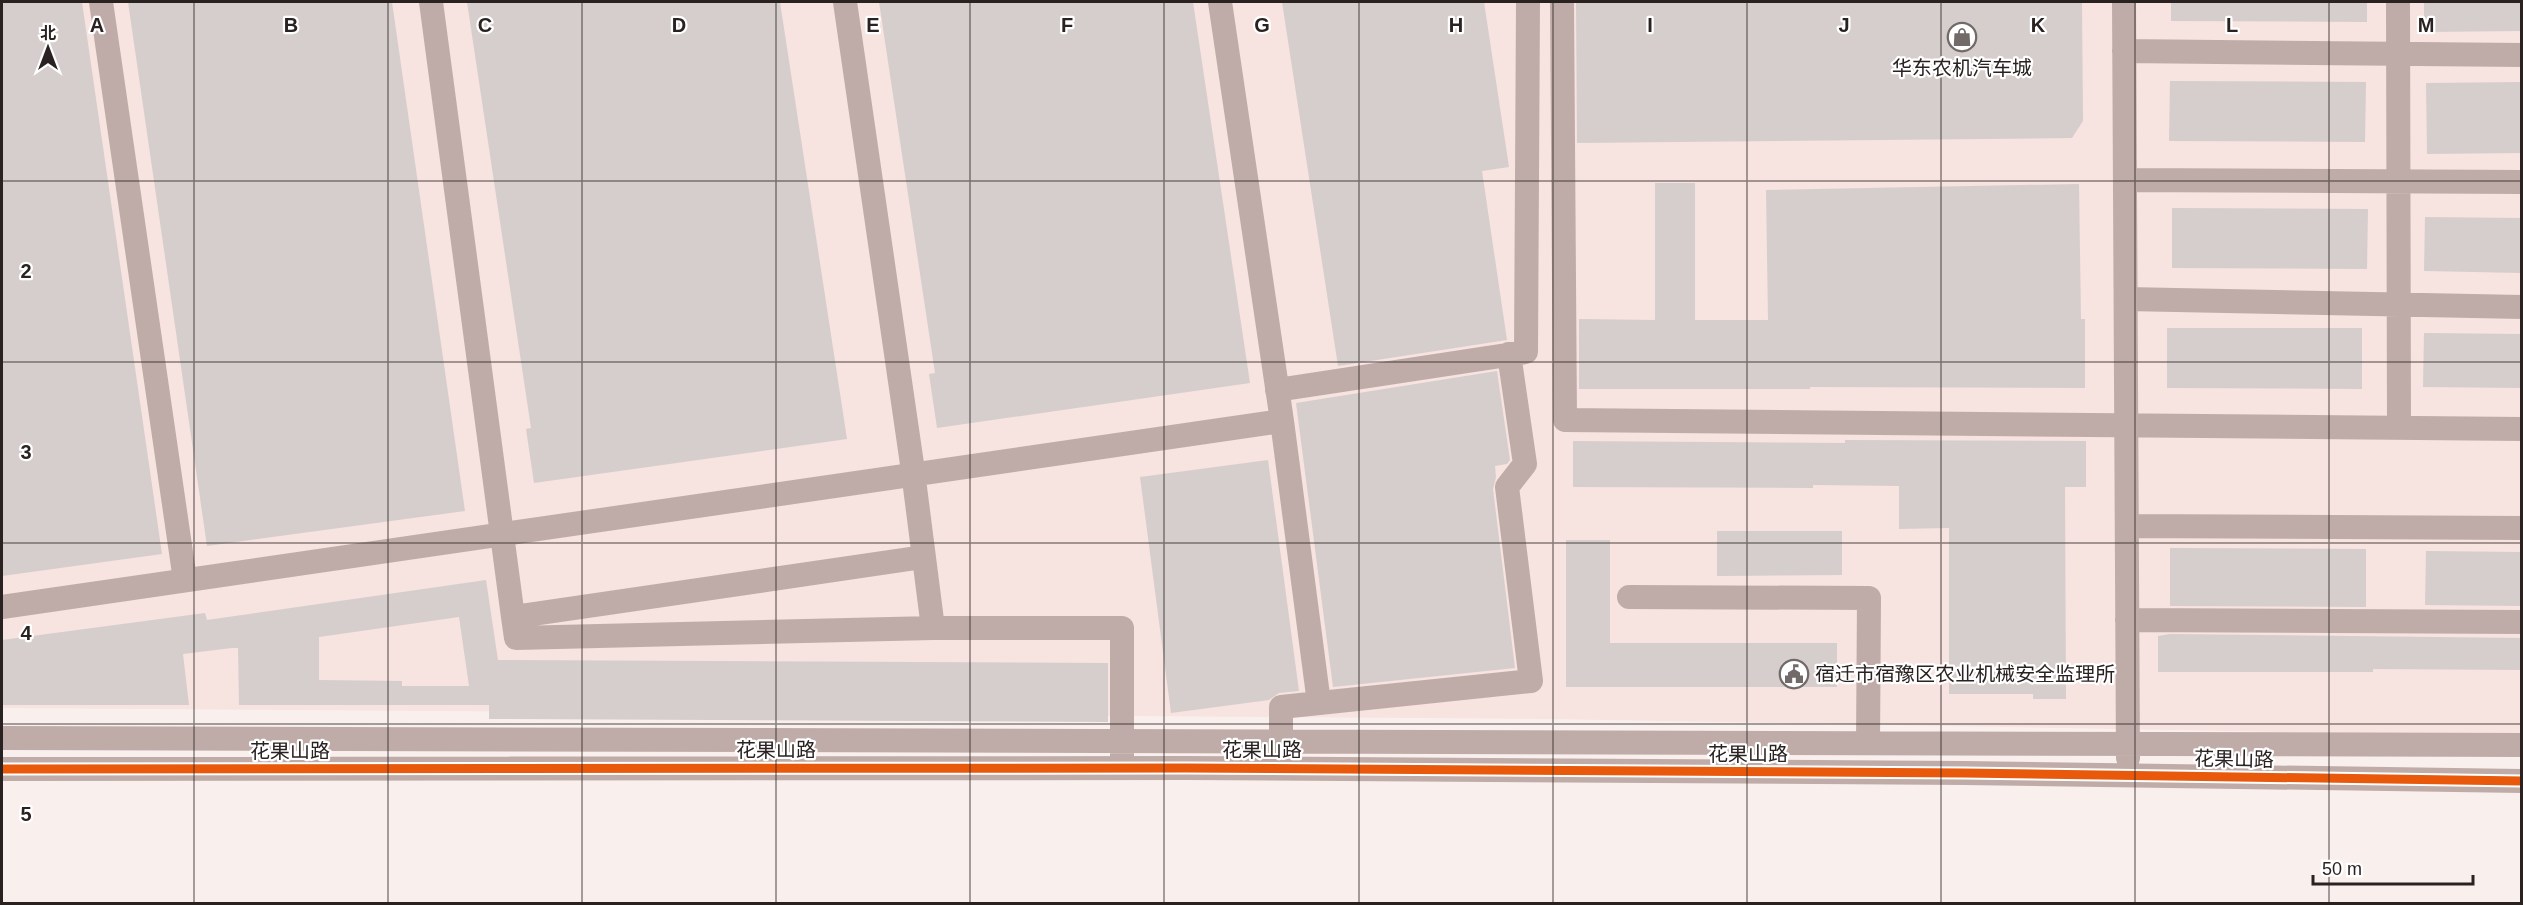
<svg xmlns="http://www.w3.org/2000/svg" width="2523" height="905" font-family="Helvetica,'Noto Sans SC',sans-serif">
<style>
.built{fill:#f7e3df}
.building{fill:#d6cecc;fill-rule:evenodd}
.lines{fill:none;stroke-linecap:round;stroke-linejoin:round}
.minor{stroke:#bfaca8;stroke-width:24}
.cycleway-casing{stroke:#fff;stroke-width:13}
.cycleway{stroke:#e8590c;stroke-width:9}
.grid{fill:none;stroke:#292221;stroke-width:1.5;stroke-opacity:0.55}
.labels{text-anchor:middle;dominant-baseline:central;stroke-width:4.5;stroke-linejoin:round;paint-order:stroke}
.poi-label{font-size:20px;fill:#292221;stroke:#fff}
.street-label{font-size:20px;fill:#292221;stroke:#fff}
.grid-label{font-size:20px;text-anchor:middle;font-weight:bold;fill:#292221;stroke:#fff;stroke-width:4.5;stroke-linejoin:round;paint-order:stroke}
</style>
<rect width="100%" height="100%" fill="#f9f0ee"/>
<path class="built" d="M2,2H2521V736L1550,719L2,708Z"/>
<path class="building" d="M2,2H82L162,554L2,576Z
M128,2H392L465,511L207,546Z
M467,2H780L847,439L534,483L526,429L531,428Z
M879,2H1193L1250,383L937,428L929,374L935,373Z
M1282,2H1484L1509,167L1482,171L1507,340L1338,366Z
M1576,2H2082L2083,121L2072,138L1577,143Z
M2171,2H2367V22L2171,21Z
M2424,2H2522V31L2424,32Z
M2170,81L2366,82L2365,142L2169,141Z
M2522,82V153L2427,154L2426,83Z
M1655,183H1695V320H1768L1766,190L2079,184L2081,319H2085V388L1810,387V389H1579V319L1655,320Z
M2172,208L2368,209L2367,269L2172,268Z
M2425,217L2522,218V273L2424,271Z
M2167,328H2362V389L2167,388Z
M2424,333L2522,334V388L2423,387Z
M1497,371L1510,460L1507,464L1495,466L1496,477L1493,489L1515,668L1333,687L1296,403Z
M1845,440L2086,441V487H2065L2066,699H2033V694H1949V528L1899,529V486L1813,485V488L1573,487V441L1845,443Z
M1268,460L1299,691L1279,693L1269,700L1171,713L1140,477Z
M1717,531H1842V575L1717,576Z
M1566,540H1610V643H1837V687H1566Z
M2170,548L2366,549V607L2170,606Z
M2426,551L2522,552V606L2425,605Z
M486,580L498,660L1108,663V722L489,719V705H239L238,648H232L183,654L189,705H2V640L205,613L207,620ZM459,617L469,686H402V681L319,680V637Z
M2170,634L2522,638V670L2373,669V672H2158V636Z"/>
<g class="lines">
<path class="minor" d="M101,2L185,580
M431,2L513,617L923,557
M845,2L912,464L933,628H1122V757
M1562,2L1565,420L2522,429
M2124,2L2128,758
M2398,2L2399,427
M2124,51L2522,55
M2125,180L2522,182
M2126,299L2522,307
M1277,390L1526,352L1528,2
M1282,421L1319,703
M2127,526L2522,528
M1629,597L1869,598L1868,743
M2,607L1282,421L1220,2
M513,617L516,638L933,628
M2127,620L2522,622
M2,738L2522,745
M1281,757V707L1531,681L1507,487L1525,464L1509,354
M2,769L1186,768L1964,773L2522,781"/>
<g class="cycleway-casing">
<path id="cycleway" d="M2,769L1186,768L1964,773L2522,781"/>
</g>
<use href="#cycleway" class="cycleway"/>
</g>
<path class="grid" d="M194,2V904M388,2V904M582,2V904M776,2V904M970,2V904M1164,2V904M1359,2V904M1553,2V904M1747,2V904M1941,2V904M2135,2V904M2329,2V904M2,181H2522M2,362H2522M2,543H2522M2,724H2522"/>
<defs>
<g id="shop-ring" transform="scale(1.5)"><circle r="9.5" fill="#fff" stroke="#726a69" stroke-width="1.5"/><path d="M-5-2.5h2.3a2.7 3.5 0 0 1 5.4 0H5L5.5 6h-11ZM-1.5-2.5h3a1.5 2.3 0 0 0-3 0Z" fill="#726a69"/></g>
<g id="civic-ring" transform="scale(1.5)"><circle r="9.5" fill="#fff" stroke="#726a69" stroke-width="1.5"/><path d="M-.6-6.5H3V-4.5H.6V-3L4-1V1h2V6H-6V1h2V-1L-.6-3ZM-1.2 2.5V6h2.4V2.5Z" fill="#726a69"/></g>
</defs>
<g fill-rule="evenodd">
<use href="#shop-ring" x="1962" y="37"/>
<use href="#civic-ring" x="1794" y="674"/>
</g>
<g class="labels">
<g class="poi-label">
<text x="1962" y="68">华东农机汽车城</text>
<text x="1815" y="674" text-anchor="start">宿迁市宿豫区农业机械安全监理所</text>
</g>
<g class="street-label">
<text x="776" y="750">花果山路</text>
<text x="1262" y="750">花果山路</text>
<text x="290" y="751">花果山路</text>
<text x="1748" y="754">花果山路</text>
<text transform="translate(2234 759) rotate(1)">花果山路</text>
</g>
</g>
<g class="grid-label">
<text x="97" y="32">A</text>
<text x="291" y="32">B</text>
<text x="485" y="32">C</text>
<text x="679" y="32">D</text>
<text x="873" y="32">E</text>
<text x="1067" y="32">F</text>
<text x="1262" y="32">G</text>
<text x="1456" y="32">H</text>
<text x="1650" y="32">I</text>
<text x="1844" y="32">J</text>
<text x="2038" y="32">K</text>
<text x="2232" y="32">L</text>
<text x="2426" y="32">M</text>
<text x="26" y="278">2</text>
<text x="26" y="459">3</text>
<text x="26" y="640">4</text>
<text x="26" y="821">5</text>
</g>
<rect width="2523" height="905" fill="none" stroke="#292221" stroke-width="6"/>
<g transform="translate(48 48)" stroke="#ffffff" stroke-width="4.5" paint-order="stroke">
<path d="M0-4.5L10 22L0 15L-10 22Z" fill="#292221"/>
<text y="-9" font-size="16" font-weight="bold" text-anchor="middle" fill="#292221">北</text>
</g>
<path d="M2313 875v9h160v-9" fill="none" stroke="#292221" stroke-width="3"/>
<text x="2322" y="875" font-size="18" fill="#292221" stroke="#ffffff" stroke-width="4.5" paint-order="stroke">50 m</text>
</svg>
